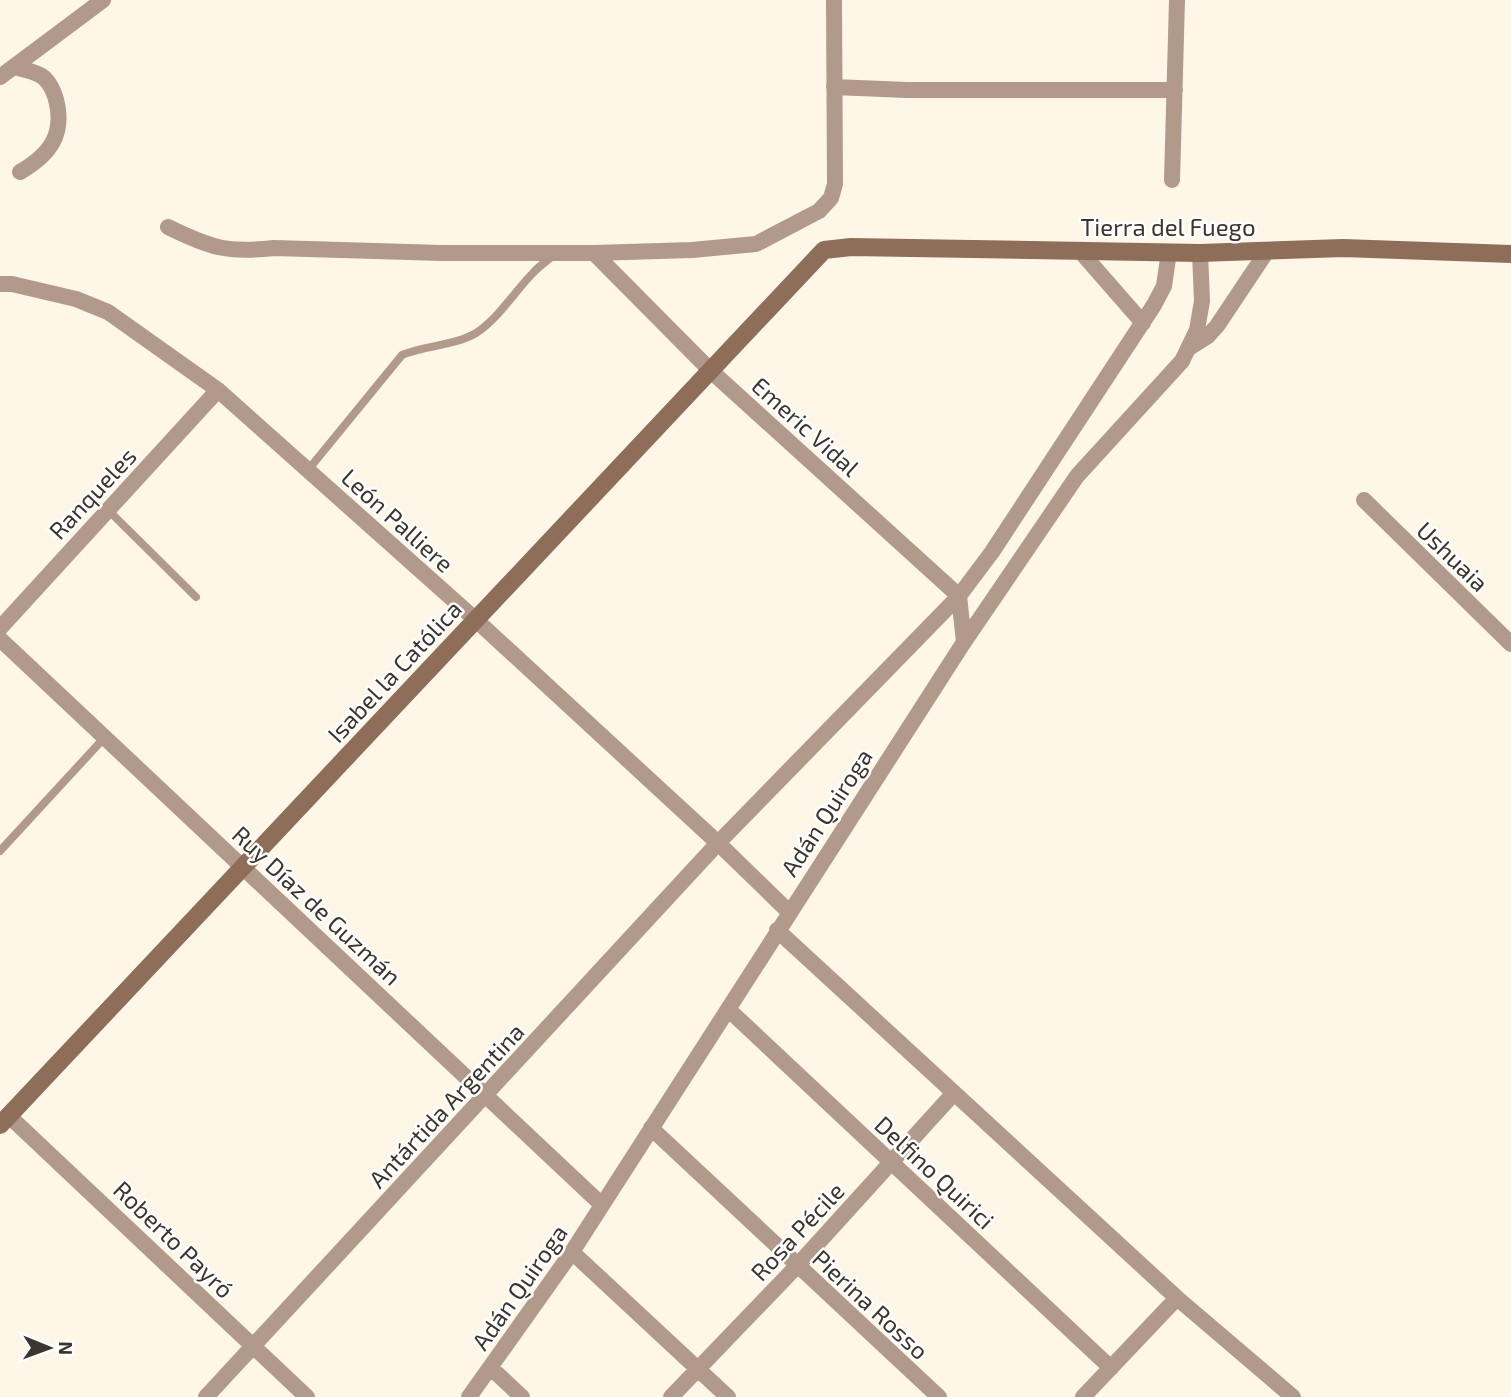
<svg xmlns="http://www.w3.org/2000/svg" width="1511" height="1397" font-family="'Exo 2',sans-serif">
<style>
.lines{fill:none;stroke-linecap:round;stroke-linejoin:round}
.service{stroke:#b19a8c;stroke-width:8}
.minor{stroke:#b19a8c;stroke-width:16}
.secondary{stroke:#8e6d59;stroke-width:18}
.labels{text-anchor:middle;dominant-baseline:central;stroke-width:5;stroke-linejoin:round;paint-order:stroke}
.street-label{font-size:24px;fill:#3a352e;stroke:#fff}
</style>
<rect width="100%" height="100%" fill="#fef6e7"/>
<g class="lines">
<path class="service" d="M308,470L402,355C426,345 454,346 476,333C499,318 514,292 533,273C539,266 547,261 554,255
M108,510L196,597
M0,851L105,737"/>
<path class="minor" d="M14,67C22,69 32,71 40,75C48,79 52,88 55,96C66,133 51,154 20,172
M0,77L103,0
M834,87L907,90H1175
M1172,180L1177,0
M168,227C211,248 226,253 274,248L442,253H594L692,250L756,244L819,211L831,198L835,184L834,0
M1080,251L1143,323
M594,253L711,371L959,596L964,642
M0,284H12L76,299L108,312L218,390L476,620L718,843L789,912
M1189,348L1208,336L1217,326L1267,251
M1364,500L1511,644
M0,628L218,390
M0,639L602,1205
M777,930L1177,1298L1293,1397
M729,1010L1111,1368
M9,1116L307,1397
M651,1128L939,1397
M572,1252L728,1397
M491,1368L522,1397
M206,1397L718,843L959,596L992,552L1154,305L1164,286L1169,252
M469,1397L572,1252L964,642L1077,476L1182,361L1197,330L1202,301L1200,253
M671,1397L797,1266L954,1093
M1083,1397L1177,1298"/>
<path class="secondary" d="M0,1125L824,250L851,247L1200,253L1343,248L1511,254"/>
</g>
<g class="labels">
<g class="street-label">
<text x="1168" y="226">Tierra del Fuego</text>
<text transform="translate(806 426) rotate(42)">Emeric Vidal</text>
<text transform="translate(92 493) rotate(-47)">Ranqueles</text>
<text transform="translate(398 520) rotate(42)">León Palliere</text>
<text transform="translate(1453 556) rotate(44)">Ushuaia</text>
<text transform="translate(394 671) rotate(-47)">Isabel la Católica</text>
<text transform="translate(826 812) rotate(-57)">Adán Quiroga</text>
<text transform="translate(317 905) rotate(43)">Ruy Díaz de Guzmán</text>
<text transform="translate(446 1105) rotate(-47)">Antártida Argentina</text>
<text transform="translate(935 1172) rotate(43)">Delfino Quirici</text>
<text transform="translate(797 1231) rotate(-47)">Rosa Pécile</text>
<text transform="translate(174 1239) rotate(44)">Roberto Payró</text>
<text transform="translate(519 1287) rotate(-55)">Adán Quiroga</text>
<text transform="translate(871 1304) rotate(43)">Pierina Rosso</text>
</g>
</g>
<g transform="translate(49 1348) rotate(91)" stroke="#ffffff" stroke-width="5" paint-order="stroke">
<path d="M0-5L12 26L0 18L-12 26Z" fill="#3a352e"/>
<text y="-10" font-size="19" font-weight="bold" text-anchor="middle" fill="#3a352e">N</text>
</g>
</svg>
